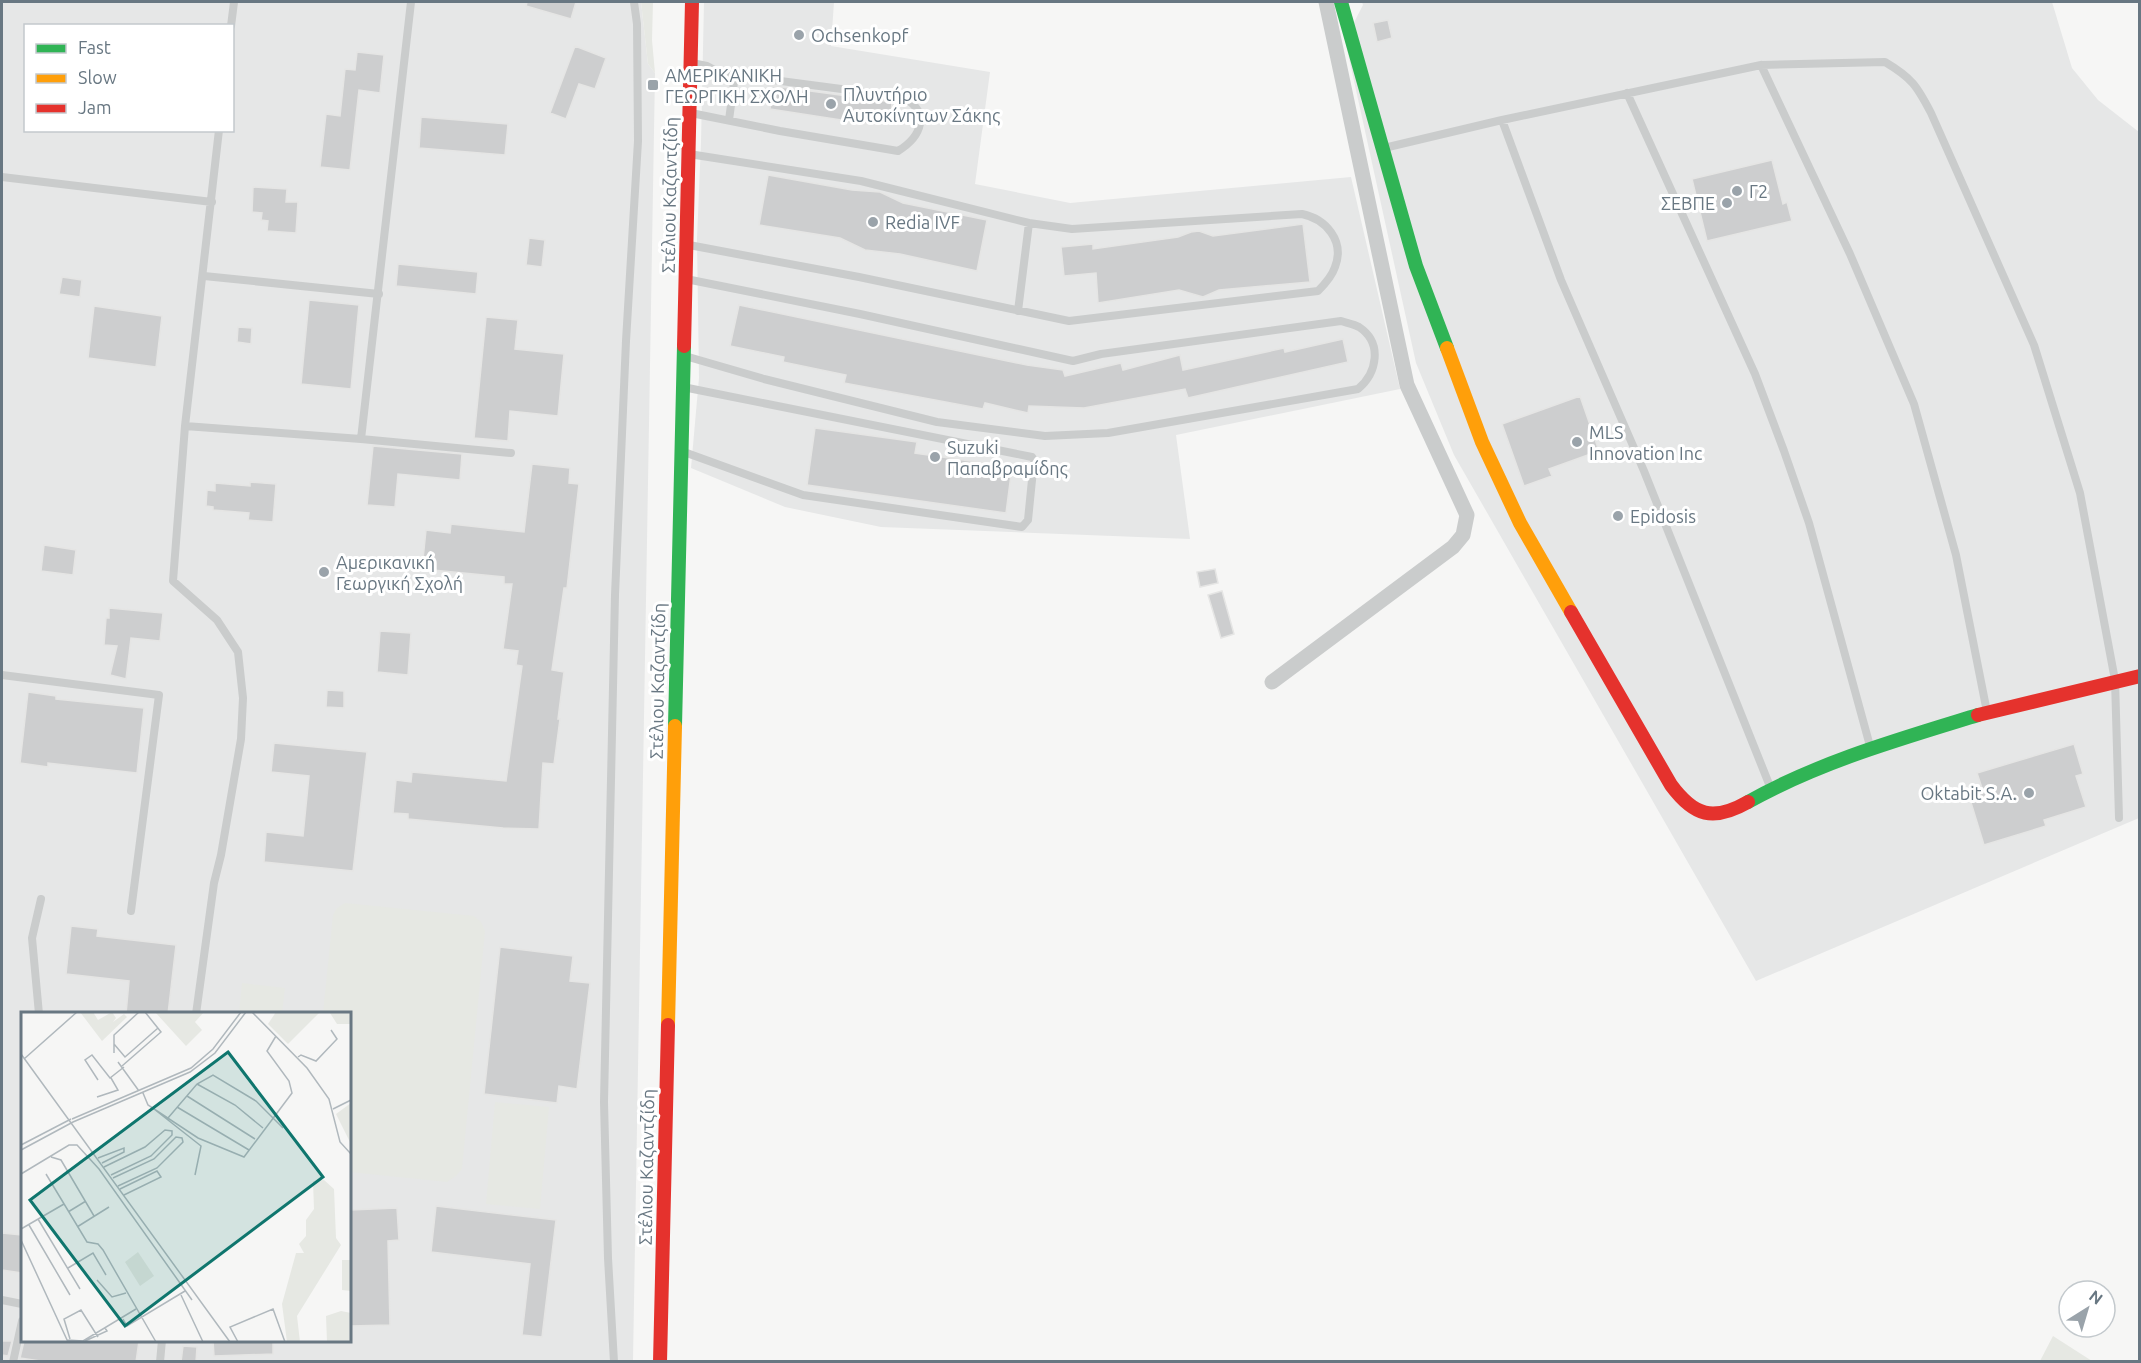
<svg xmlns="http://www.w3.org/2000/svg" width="2141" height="1363" font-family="Ubuntu,sans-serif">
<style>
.built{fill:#e6e7e7;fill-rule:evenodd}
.green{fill:#e6e8e3}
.building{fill:#cdcecf;stroke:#e5e5e4;stroke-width:1.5}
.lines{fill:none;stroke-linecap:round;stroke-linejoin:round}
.lane{stroke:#cacccc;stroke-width:8}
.street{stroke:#cacccc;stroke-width:15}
.fast{stroke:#30b455;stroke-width:14}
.slow{stroke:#ff9f0a;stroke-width:14}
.jam{stroke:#e5322d;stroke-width:14}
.poi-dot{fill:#9aa3aa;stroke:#fff;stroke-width:2}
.labels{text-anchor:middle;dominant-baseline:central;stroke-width:6;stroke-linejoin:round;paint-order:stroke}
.poi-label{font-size:18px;fill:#687782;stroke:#fff;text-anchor:start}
.street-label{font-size:18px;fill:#687782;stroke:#fff}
.inset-road{fill:none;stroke:#b0b8bd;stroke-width:1.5}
.view{fill:#0f766e;fill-opacity:0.15;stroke:#0f766e;stroke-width:3}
.inset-edge{fill:none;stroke:#687782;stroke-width:3}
</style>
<rect width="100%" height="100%" fill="#f6f6f5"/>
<path class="built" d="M2,2H641L648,64L655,73L633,1361L2,1362ZM26,26H232V130H26ZM22,1014H350V1340H22Z
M704,2H834L831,46L990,72L975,184L1070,203L1351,177L1400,389L1176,435L1190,539L881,527L785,507L691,468L699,378L697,239L701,142Z
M1362,2H2052L2072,68L2098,100L2139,132V818L1756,981L1454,455L1416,363L1345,40L1363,5Z"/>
<path class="green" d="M641,2H653L652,40L655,73L648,64Z
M345,903L474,916L481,922L485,931L462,1169L456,1176L447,1182L350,1172V1014L323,1013L333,915L337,908Z
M242,983L285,988L282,1013H239Z
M495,1102L549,1107L540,1209L486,1204Z
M2053,1336L2092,1361H2040Z"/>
<path class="building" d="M527,2H576L571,19L526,6Z
M1388,20L1392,38L1377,42L1373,23Z
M575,46L606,58L595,89L579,84L566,119L550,113Z
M357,52L384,55L380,93L359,90L350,170L320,167L326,114L340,116L345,69L355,70Z
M773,86L892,102L891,116L868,113L867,124L770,109Z
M421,117L508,124L505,155L419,148Z
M1772,160L1783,204L1787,202L1792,221L1707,241L1692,179Z
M768,175L852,190L880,192L903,203L987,220L977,271L900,254L865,250L840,238L759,225Z
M253,187L287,189L286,202H298L296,233L267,231L268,221L261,220L262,213L252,212Z
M1303,224L1310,282L1219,290L1203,297L1179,290L1098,303L1096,273L1064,276L1061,247L1093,244V249L1178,237L1191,232L1199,231L1213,236Z
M529,238L545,240L542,267L526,265Z
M398,264L478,272L476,294L396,286Z
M62,277L82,280L80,297L59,294Z
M309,300L359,305L351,389L301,384Z
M739,305L1027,365L1063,370L1065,376L1121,363L1123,370L1180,355L1183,370L1284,348L1285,352L1343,339L1348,362L1188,398L1185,389L1084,408L1029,406L1028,413L985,403L983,409L844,383L846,375L783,362L784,357L730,346Z
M94,306L162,316L156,367L88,358Z
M486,317L518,320L515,349L564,354L558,416L510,411L508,441L474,438Z
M238,327L252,328L251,344L237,342Z
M1580,396L1599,451L1549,469L1552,476L1524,486L1502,424Z
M815,428L917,442L915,453L1012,467L1006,513L807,485Z
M373,446L462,454L460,480L398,474L395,507L367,505Z
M532,464L570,468L569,483L579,484L567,588H564L552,670L564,672L558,719H560L554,764L543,763L539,829L503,828L408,819V814L393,813L396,780L411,782L412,772L506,781L522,666L516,665L518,651L503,649L512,584H504V577L422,569L426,530L450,533L451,524L524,532Z
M250,482L276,484L273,522L248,520L249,513L213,510V507L206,506L207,490L215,491V483L250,486Z
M44,545L76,550L73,575L41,571Z
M1215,569L1218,583L1200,587L1197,572Z
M1222,591L1234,634L1221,638L1208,595Z
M109,608L163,613L160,641L131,638L126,679L110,675L117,646L104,645L106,618H109Z
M380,631L411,633L408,675L377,672Z
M327,690L344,691V708L326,707Z
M28,692L56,696V699L144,708L137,773L48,763V767L20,763Z
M274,743L367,752L353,871L264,862L266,832L303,836L309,776L271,772Z
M2074,744L2083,774L2076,776L2086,807L2044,820L2046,826L1984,845L1969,796L1983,791L1977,773Z
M71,926L98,929L97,936L176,945L168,1014H126L129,981L66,974Z
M500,947L573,956L570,981L590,983L577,1089L559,1086L557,1103L484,1094Z
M436,1206L556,1220L542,1337L522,1335L530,1264L431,1252Z
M397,1208L399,1240L388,1241L390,1325L350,1326V1210Z
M2,1233L22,1235V1273L2,1270Z
M2,1341H12L8,1356L2,1355Z
M24,1341H139L136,1362H47L20,1358Z
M213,1341H273V1354L214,1356Z
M183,1346L197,1347L196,1362H181Z"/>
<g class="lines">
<path class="lane" d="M231,26L234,2
M1761,65L1850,254L1914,404L1956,555L1987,712
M1627,93L1755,374L1784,451L1809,523L1870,746
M691,113L780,131L898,151C921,137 932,112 902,97L720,73L707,66L692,63
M729,120L735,75
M1502,120L1561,280L1644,471L1771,789
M1384,148L1502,120L1761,65L1885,62C1912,78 1917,86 1931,113L2034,345L2080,493L2115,680L2119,818
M2,177L212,202
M689,245L859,277L1069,321L1318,291C1325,284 1332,276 1335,267C1345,241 1326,219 1302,214L1072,229L1029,223L861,181L689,154
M204,276L379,294
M1018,311L1029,223
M685,356L764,379L937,422L1045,436L1108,433L1358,389C1377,373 1383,343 1359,327C1354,324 1347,323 1341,321L1101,354L1073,361L860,314L686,279
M683,387L1032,457L1034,460L1028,520L1022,527L803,495L684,452
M185,426L361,439L511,453
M361,439L411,2
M2,675L159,695L131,911
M39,1014L32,938L41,899
M196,1014L214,883L221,855L241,739L243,698L238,652L217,620L173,581L185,426L219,130
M2,1300L22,1304
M13,1362L22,1321
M160,1362L162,1340
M614,1362L608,1258L604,1102L615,595L626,341L638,141L637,24L634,2"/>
<path class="street" d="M1272,682L1453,547L1463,535L1467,515L1407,385L1326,2"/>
<path class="fast" d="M1341,2L1416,266L1447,348
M675,726L684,346
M1748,802C1819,762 1900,739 1978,715"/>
<path class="slow" d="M1447,348L1482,442L1520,523L1571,612
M668,1025L675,726"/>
<path class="jam" d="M684,346L692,2
M1571,612L1671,785C1694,816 1713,822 1748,802
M1978,715L2140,676
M660,1362L668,1025"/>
</g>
<g class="poi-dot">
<circle cx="799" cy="35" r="6"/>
<rect x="647" y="79" width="12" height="12" rx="3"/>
<circle cx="831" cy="104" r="6"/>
<circle cx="1737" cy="191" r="6"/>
<circle cx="1727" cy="203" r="6"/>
<circle cx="873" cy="222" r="6"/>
<circle cx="1577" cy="442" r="6"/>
<circle cx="935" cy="457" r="6"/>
<circle cx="1618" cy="516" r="6"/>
<circle cx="324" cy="572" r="6"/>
<circle cx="2029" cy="793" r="6"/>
</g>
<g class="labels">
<g class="poi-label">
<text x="811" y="35">Ochsenkopf</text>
<text x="665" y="75">ΑΜΕΡΙΚΑΝΙΚΗ<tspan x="665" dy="21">ΓΕΩΡΓΙΚΗ ΣΧΟΛΗ</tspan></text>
<text x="843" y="94">Πλυντήριο<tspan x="843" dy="21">Αυτοκίνητων Σάκης</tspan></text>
<text x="1749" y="191">Γ2</text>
<text x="1715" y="203" text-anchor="end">ΣΕΒΠΕ</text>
<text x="885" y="222">Redia IVF</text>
<text x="1589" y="432">MLS<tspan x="1589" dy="21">Innovation Inc</tspan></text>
<text x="947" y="447">Suzuki<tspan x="947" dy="21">Παπαβραμίδης</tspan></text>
<text x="1630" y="516">Epidosis</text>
<text x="336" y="562">Αμερικανική<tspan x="336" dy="21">Γεωργική Σχολή</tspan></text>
<text x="2017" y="793" text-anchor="end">Oktabit S.A.</text>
</g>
<g class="street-label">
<text transform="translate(669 195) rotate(-89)">Στέλιου Καζαντζίδη</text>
<text transform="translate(657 681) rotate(-89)">Στέλιου Καζαντζίδη</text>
<text transform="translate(646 1167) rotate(-89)">Στέλιου Καζαντζίδη</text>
</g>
</g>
<g transform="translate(21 1012)">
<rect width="330" height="330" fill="#f6f6f5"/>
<path d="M59,0H72L77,8L91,0L95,6L92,10L103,2L106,5L81,29ZM134,0H183L174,10L181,18L165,34ZM255,0H299L267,32L247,12ZM330,0V12H316L309,1ZM330,91V132L315,102ZM303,168L313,177L315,226L320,233L276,304L279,330H266L261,292L275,241H283L278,232L285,224V208L293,197L292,169ZM117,240L133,264L119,274L104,250ZM321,248H330V279L321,278ZM320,299L330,301V330H306L305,304Z" fill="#e6e8e3"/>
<path class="inset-road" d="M231,0L286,56L308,87L319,130L330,142M93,32L104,45L137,16M93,41V23L118,0M0,42L209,330M277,45L280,43L295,49L316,27L310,18M3,47L56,0M97,50L118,79M101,54L140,20L124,0M77,68L64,48L71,43L89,66L103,55M176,72L214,93L242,116M122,81L127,93L177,126L223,145L271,81L268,69L246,39L255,24M166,84L234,127M76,85L97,78L90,66M156,95L228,138M133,97L180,134L174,163M312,97L330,88M147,106L176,72L192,63L235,89L262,116M51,107L170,56L192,37L220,0M52,110L169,60L194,41L225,0M0,133L50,107M0,138L52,110M30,145L40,148L73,204M77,146L103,136V140L81,151M83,155L124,135L144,118L151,119V123L130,144L90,163M0,162L48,133H56L78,157L171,288M25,162L66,230L77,232L82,238L135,330M92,166L133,147L155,125L161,126L162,130L136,156L97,174M99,177L136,159L140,165L103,183M47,200L65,189M17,207L59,277M8,213L49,283M56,215L88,195M0,217L43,192M0,228L47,330M47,256L72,241L85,263M76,268L91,285L105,281M160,283L182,330M102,307L106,314L164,279M49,327L43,307L60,298L77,325M46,328L62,329L115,297M64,329L86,319L84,316M217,330L209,315L252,297L264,330H259"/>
<path class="view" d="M207,40L302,165L104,314L9,188Z"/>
<rect width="330" height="330" class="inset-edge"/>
</g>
<rect width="2141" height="1363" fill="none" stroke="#687782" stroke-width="6"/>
<rect x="24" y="24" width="210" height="108" fill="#ffffff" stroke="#c3c9cd" stroke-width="1.5"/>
<rect x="36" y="44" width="30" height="9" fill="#30b455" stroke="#c3c9cd" stroke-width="1.5"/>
<text x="78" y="54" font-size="18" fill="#687782">Fast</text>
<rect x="36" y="74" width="30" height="9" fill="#ff9f0a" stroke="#c3c9cd" stroke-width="1.5"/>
<text x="78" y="84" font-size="18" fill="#687782">Slow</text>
<rect x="36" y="104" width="30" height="9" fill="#e5322d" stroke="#c3c9cd" stroke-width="1.5"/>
<text x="78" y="114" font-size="18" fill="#687782">Jam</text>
<g transform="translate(2087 1309) rotate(37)"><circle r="28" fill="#ffffff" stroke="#c3c9cd" stroke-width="1.5"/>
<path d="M0-4.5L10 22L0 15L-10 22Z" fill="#9aa3aa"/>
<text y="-9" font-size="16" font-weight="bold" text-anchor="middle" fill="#687782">N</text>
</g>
</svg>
